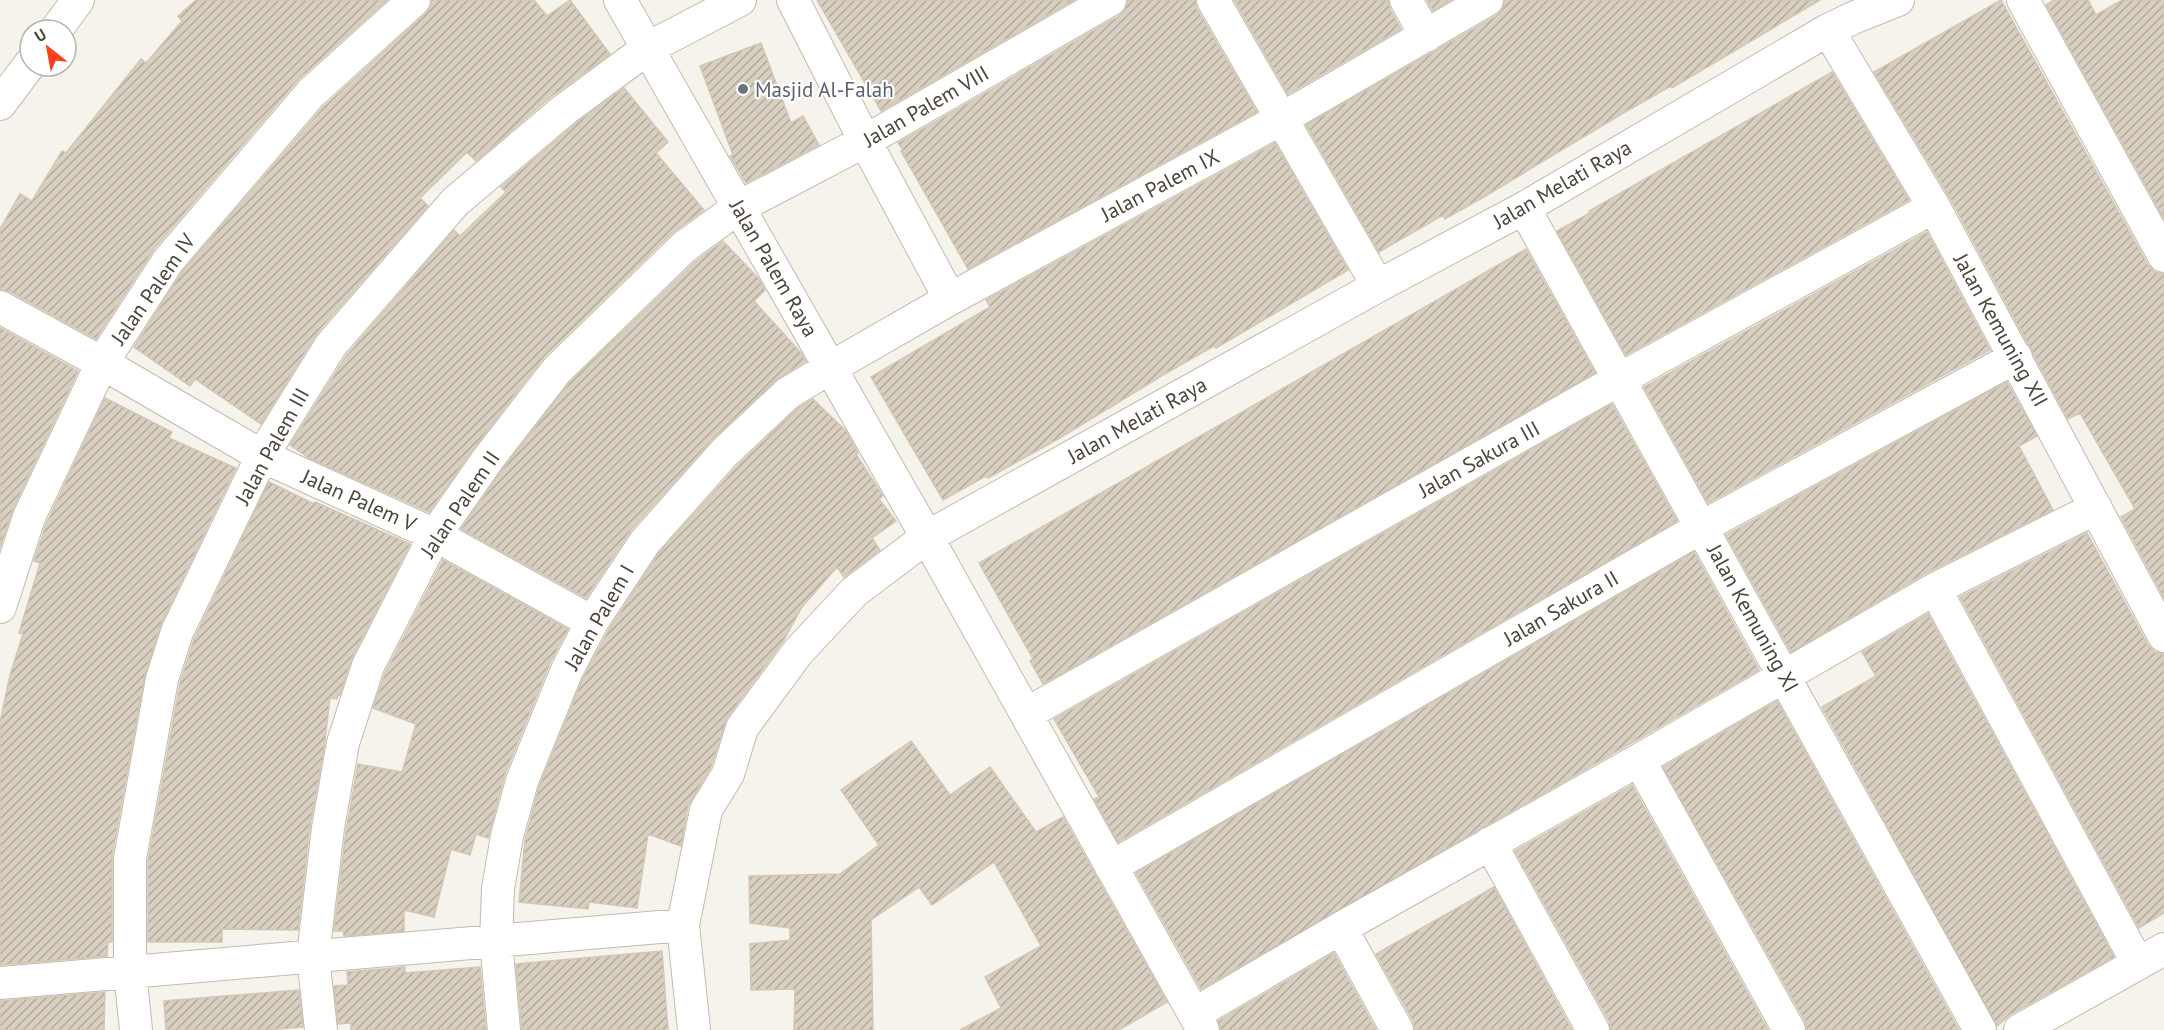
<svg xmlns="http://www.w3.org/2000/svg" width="2164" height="1030" font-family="'PT Sans',sans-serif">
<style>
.building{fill:url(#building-hatch);stroke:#d3c7b4;stroke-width:1.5}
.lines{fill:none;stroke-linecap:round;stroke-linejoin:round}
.minor-casing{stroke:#c2bbae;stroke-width:34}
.minor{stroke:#fff;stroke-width:32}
.worship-dot{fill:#6b7280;stroke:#fff;stroke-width:2}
.labels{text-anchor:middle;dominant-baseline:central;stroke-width:4.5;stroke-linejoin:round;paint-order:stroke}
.worship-label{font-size:21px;fill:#5b616d;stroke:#fff;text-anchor:start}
.street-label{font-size:21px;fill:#4b4439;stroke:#fff}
</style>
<defs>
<pattern id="building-hatch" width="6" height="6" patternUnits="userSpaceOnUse" patternTransform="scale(1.5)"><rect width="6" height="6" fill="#d8cfc1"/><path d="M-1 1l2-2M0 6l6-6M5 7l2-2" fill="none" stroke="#b1aa9e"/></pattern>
</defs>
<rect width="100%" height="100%" fill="#f6f3ec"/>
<path class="building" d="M196,0H387L297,81L154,249L96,339L9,291L0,289V229L20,194L32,201L62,151L66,153L141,59L146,63L182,21L178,16Z
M431,0H534L547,16L570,0L610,54L552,96L476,161L467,152L420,198L428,206L317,333L261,424L195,379L190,386L134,347L182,272L324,106L426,13L431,6Z
M817,0H1074L881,111Z
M1128,0H1195L1197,9L1257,112L968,269L901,151L903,150L898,143L1119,16L1125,9Z
M1234,0H1388L1390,9L1401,29L1288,94Z
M1427,0H1451L1433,11Z
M1505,0H1820L1672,88L1671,86L1625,112L1482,198L1445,219L1443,215L1379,252L1306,125L1496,16L1503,8Z
M2001,0L2148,265L2155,272L2164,274V598L2121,517L2135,509L2080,413L2068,419L1950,198L1874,72Z
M2054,0H2088L2096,15L2122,0H2164V219L2046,5Z
M761,43L791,123L803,116L819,145L746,183L730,156L733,155L700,66Z
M1832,72L1909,200L1626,355L1557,231L1590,213L1589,211Z
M624,88L668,142L656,153L704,210L671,234L544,357L474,448L429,512L309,458L290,445L346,356L454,230L460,236L506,192L501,187L575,124Z
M1275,143L1348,270L1216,348L1214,346L1168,372L1058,439L988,478L986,476L943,500L871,377L990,307L986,300Z
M1927,232L1990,350L1708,503L1644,387Z
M723,241L759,279L765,290L754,301L801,353L806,361L776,380L711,441L631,530L586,598L461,529L502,470L570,382L696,261Z
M1526,249L1595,373L1043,684L1030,661L1033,659L979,563Z
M0,328L78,371L13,509L0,548Z
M2007,382L2037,436L2019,446L2053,510L1926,573L1791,652L1726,535Z
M105,398L172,432L169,438L236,468L161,624L145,674L112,856V942H108L107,956L0,965V722L10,675L23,634L19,633L40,563L34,561L46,524Z
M813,399L846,431L858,453L856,454L883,496L879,499L896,521L872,538L880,550L844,577L837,567L802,607L784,640L727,718L711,767L688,806L681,846L648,834L637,908L589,902L588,909L519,902L525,840L539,787L583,678L608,631L659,553L737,466L799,407Z
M1612,404L1677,521L1118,842L1094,799L1099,797L1054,719Z
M269,482L314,504L315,502L410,544L352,658L340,695L338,694L337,699L330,698L324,749L310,826L298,930L222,929V942H148V861L180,683L194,639Z
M2087,533L2148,645L2155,652L2164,654V913L2139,928L1960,597Z
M1694,552L1759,670L1201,989L1136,873Z
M443,560L568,629L550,663L505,774L488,838L476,834L470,855L451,849L434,917L404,910V931L344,936L343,931H334L346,831L358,764L402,772L416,724L373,708L385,673Z
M1928,614L2114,957L2011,1014L1997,1026L1822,707L1876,676L1862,652Z
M1777,701L1959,1030H1807L1805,1021L1663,767Z
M911,741L950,795L990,767L1036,832L1063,817L1167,1002L1119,1030H960L1001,1008L985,977L1041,946L994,862L932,905L919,887L871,920L873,1030H794L795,989L751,990L750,944L790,940V928L750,923L749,876L840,874L879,845L841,790Z
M1632,785L1768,1030H1611L1609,1021L1515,851Z
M1494,887L1572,1030H1415L1413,1021L1376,954Z
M662,951L668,1030H522L516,964Z
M1334,953L1376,1030H1221L1218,1021Z
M405,967V973L480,967L486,1030H351V1023L338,1024L334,986L348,985L347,972Z
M299,990L303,1027L266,1030H166L164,1001Z
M105,992L104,1030H0V1001Z"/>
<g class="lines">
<g class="minor-casing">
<path id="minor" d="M620,0L927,537L1203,1030
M793,0L865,141L950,299
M1213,0L1378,286
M1406,0L1426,36
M2023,0L2164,256
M56,30L78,0
M1828,30L1934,207L2164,636
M0,104L30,64
M1524,208L1980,1030
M0,307L102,363L262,456L435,535L592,622
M1935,589L2138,964
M0,607L29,517L102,363L168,261L311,93L414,0
M1026,714L1620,379L1934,207
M1639,760L1789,1030
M1490,843L1593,1030
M1111,867L1702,527L2016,357
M1341,928L1397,1030
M0,983L683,925
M1194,1014L1341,928L1639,760L1935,589L2096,508
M136,1030L130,972V859L162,679L177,632L262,456L331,345L455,202L564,110L648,48L740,0
M321,1030L313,956L328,828L343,743L368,666L435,535L488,459L557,370L684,247L739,207L865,141L1110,0
M504,1030L496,941L498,889L507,836L522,781L567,670L592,622L645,542L724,453L788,393L830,368L950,299L1283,118L1487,0
M694,1030L683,925L706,810L728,774L742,728L798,652L854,592L927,537L1378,286L1524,208L1828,30L1853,18L1898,0
M2020,1030L2164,949"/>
</g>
<use href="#minor" class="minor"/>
</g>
<circle class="worship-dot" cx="743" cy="89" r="6"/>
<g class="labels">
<g class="worship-label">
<text x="755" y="89">Masjid Al-Falah</text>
</g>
<g class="street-label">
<text transform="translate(926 106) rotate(-30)">Jalan Palem VIII</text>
<text transform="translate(1562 184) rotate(-30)">Jalan Melati Raya</text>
<text transform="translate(1160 185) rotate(-28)">Jalan Palem IX</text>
<text transform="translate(774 268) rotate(60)">Jalan Palem Raya</text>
<text transform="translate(153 289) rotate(-55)">Jalan Palem IV</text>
<text transform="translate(2001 330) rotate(61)">Jalan Kemuning XII</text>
<text transform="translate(1137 420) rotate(-29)">Jalan Melati Raya</text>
<text transform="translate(272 446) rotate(-61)">Jalan Palem III</text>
<text transform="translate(1479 459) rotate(-29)">Jalan Sakura III</text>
<text transform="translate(359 500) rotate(24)">Jalan Palem V</text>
<text transform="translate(460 504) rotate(-56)">Jalan Palem II</text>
<text transform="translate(1561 608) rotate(-30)">Jalan Sakura II</text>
<text transform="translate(599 617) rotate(-60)">Jalan Palem I</text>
<text transform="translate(1753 618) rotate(61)">Jalan Kemuning XI</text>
</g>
</g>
<g transform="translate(48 48) rotate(329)"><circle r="28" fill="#ffffff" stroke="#b7b4b0" stroke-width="1.5"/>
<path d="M0-4.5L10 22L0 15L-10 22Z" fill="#fc3f1d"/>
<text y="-9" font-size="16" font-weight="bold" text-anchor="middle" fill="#4b4439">U</text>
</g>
</svg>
